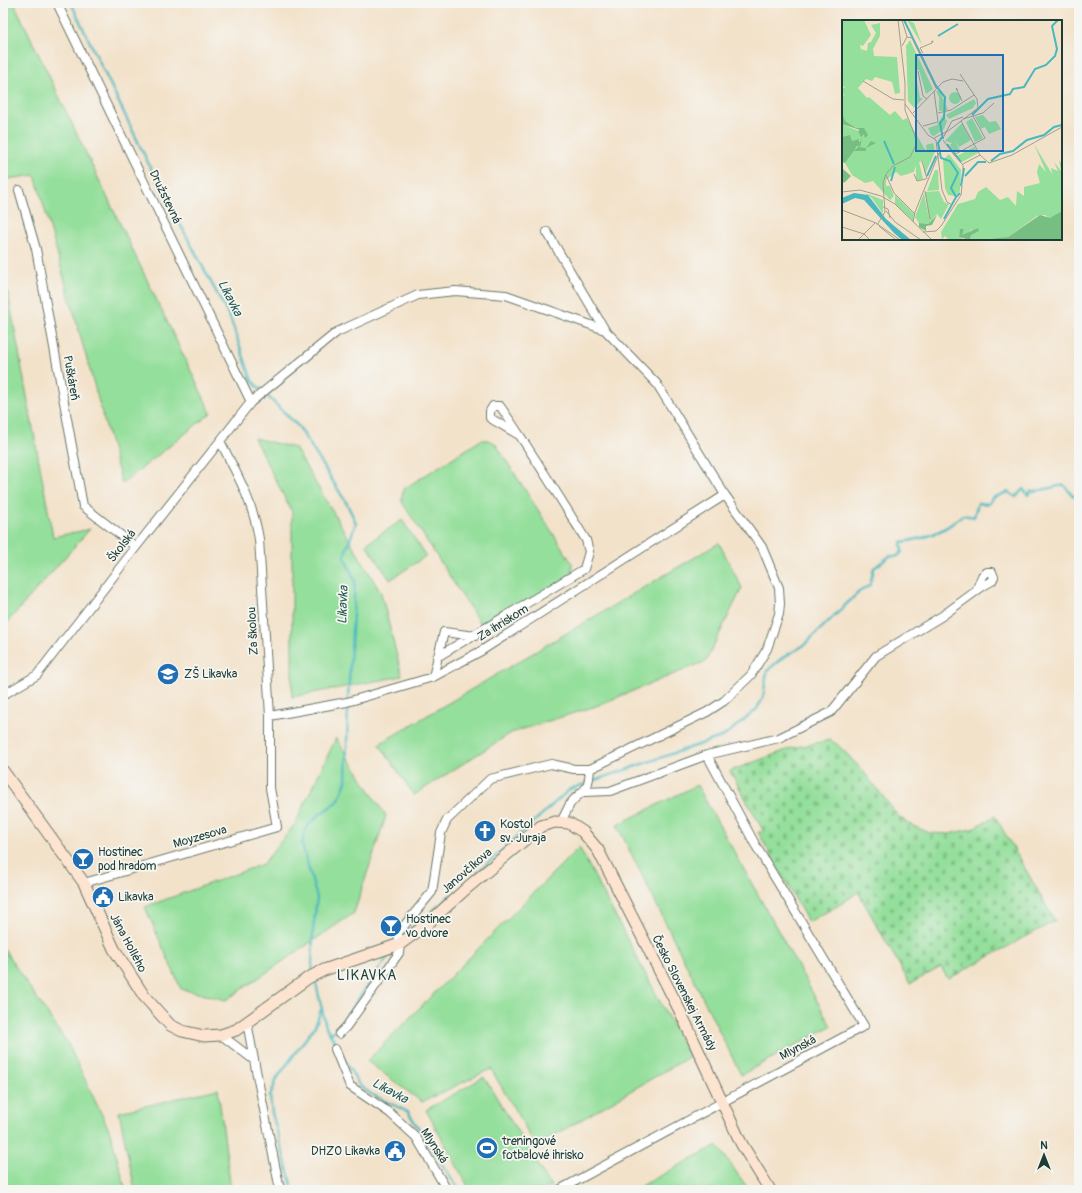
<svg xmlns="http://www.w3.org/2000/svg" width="1082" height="1193" font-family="Pangolin,sans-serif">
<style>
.green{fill:#94df9b;stroke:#5a8e68}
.cemetery{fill:url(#cemetery-stones);stroke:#5a8e68}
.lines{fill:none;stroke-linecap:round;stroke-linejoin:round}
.stream{stroke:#49b8be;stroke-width:2.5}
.street-casing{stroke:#697768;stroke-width:10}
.secondary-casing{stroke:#697768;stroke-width:13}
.street{stroke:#fff;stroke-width:8}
.secondary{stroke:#fde4d0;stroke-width:11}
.labels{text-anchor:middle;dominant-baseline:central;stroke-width:3.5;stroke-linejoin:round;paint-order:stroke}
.street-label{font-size:12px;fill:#1f3d34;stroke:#f6f6f2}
.poi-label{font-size:12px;fill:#1f3d34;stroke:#f6f6f2;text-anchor:start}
.water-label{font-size:13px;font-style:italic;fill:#2a5c56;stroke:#f6f6f2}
.quarter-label{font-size:14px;letter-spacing:1px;fill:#1f3d34;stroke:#f6f6f2}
.inset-river{fill:none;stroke:#49b8be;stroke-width:2}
.inset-road{fill:none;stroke:#9ea08e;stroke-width:1}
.view{fill:#1f6fb2;fill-opacity:0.15;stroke:#1f6fb2;stroke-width:2}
.inset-edge{fill:none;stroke:#1f3d34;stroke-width:2}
</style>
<defs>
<pattern id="cemetery-stones" width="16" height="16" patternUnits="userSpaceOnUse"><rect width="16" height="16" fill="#94df9b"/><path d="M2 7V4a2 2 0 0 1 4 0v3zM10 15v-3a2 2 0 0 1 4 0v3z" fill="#7fc086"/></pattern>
</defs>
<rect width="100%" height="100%" fill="#f6f6f2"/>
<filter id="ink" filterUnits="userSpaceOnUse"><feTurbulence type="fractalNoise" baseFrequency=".025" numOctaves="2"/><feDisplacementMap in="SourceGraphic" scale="8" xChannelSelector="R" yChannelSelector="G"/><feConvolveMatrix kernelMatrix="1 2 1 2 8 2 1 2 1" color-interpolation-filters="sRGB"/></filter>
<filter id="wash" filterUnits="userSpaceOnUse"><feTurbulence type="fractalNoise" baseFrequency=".012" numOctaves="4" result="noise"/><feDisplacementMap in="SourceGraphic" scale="16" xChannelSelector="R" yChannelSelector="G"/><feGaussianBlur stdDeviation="0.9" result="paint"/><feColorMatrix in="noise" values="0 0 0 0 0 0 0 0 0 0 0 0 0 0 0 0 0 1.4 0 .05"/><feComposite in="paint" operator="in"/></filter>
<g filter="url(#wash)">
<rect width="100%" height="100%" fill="#f3e2ca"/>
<path class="green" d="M3,3H14L211,413L122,484L35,175L3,180Z
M3,266L53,537L90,529L3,627Z
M254,438L295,448L381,593L402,676L292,697V512Z
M481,440H488L495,443L572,563V570L569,577L486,625L479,622L402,502V495L405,488Z
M402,520L426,556L390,580L366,544Z
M719,543L742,588L706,661L596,706L511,733L414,795L379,744Z
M336,738L386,816L354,913L226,1000L181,989L145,907L263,864L295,824Z
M697,785L831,1026L741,1075L617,825Z
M579,847L689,1057L536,1146L491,1069L422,1102L367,1061Z
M3,948L68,1044L110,1132L126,1190H3Z
M484,1077L551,1186L544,1190H470L426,1110Z
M218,1089L231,1190H135L119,1112Z
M717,1145L749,1190H634Z"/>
<path class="cemetery" d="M830,740L838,745L863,771L899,817L913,826L930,833L949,834L972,829L995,816L1055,921L948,979L941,967L910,984L858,892L841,904L808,922L758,832H764L730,771L792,748Z"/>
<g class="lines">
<path class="stream" d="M71,3L153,173L230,318L252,381L299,427L347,504L356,523L344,556L355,581L348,699
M590,782L724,736L756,710L763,698L767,671L782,658L803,646L859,592L870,585L874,568L890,556H898L902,552L901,542C925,539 944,532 963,515L974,517L978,503L989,504L992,498L1008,492L1016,497L1023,489L1028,495L1031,491C1043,491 1052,487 1064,485L1073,496H1079
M476,874L570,789L585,784
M409,931L452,894
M313,972L312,965L313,930L317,898L302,844L306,828L320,814L338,801L346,782L348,704
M315,979L326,1027L338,1047
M330,1034L338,1028L391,952
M340,1052L359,1085L371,1094L408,1112L459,1190
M293,1190L272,1113L270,1097L277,1078L315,1026L321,1010"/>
</g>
</g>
<g filter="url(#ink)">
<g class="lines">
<g class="street-casing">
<path id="street" d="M57,3L251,402
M19,190L36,249L83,506L136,547
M547,232L605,330L657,384L725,495L762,547L779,588L780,604L779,614L767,649L751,675L724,701L707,712L590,769C588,796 583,787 570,804C567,810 564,816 561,822
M437,657L584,569L589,552L586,540C558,495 530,449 500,406H493L490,411V418L519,435
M433,677L444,632L475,636
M3,695L37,675L136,547L251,402L337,332L418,295L455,291L506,295L605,330
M270,716L347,702L433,677L481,651L725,495
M707,755L779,738L831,712L876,656L942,616L983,586L992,581L994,577L992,572H987L982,576L976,591
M84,883L277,827L270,788V716L259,539C253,502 237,474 220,441
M247,1022L254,1060
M339,1034L346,1027L399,953L400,944L398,933L432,892L441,833L447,820L490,779L551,764L574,769H590
M221,1035L254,1060L280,1190
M335,1049L350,1086L390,1113L416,1137L447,1190
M559,1190L864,1026L756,846L707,755L610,791L584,792"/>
</g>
<g class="secondary-casing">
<path id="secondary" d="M3,771L84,883L114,949L144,996L170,1025L182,1031L204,1036L221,1035L236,1030L308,978L324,970L400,944L426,925L468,887L541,826L555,822L569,823L583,832L598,850L679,1009L741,1143L770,1190"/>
</g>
<use href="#street" class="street"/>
<use href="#secondary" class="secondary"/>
</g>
</g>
<defs>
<g id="school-disc" transform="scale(1.15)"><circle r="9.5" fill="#1f6fb2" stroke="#f6f6f2"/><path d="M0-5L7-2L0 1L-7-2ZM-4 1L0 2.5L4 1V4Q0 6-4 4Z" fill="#fff"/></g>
<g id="church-disc" transform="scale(1.15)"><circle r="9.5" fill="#1f6fb2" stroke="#f6f6f2"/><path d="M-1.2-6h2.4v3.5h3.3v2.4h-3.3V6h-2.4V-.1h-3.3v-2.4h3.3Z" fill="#fff"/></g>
<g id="bar-disc" transform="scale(1.15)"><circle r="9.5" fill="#1f6fb2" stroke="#f6f6f2"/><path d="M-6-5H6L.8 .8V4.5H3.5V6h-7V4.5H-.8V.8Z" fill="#fff"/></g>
<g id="civic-disc" transform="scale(1.15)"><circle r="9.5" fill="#1f6fb2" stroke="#f6f6f2"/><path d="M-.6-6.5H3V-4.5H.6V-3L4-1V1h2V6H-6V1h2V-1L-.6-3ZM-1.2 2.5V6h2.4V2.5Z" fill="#fff"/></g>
<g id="stadium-disc" transform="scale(1.15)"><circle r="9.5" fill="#1f6fb2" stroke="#f6f6f2"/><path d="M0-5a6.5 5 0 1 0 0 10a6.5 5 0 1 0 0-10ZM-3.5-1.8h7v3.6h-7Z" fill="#fff"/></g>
</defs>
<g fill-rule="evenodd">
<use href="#school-disc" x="168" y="674"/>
<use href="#church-disc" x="485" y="831"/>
<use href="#bar-disc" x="83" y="859"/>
<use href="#civic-disc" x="103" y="897"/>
<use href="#bar-disc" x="391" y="926"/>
<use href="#stadium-disc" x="487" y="1148"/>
<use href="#civic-disc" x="395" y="1151"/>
</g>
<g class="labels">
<g class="street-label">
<text transform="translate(165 197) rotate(64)">Družstevná</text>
<text transform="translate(71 378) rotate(80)">Puškáreň</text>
<text transform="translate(122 546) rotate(-52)">Školská</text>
<text transform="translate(503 623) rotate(-32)">Za ihriskom</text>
<text transform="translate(253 631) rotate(-93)">Za školou</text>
<text transform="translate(200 837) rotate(-16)">Moyzesova</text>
<text transform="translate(467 871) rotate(-41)">Janovčíkova</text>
<text transform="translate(128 943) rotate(62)">Jána Hollého</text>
<text transform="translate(684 993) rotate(63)">Česko Slovenskej Armády</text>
<text transform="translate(798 1048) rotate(-28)">Mlynská</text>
<text transform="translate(434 1146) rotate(57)">Mlynská</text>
</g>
<g class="poi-label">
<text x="184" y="674">ZŠ Likavka</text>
<text x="500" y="824">Kostol<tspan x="500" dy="14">sv. Juraja</tspan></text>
<text x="98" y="852">Hostinec<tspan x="98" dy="14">pod hradom</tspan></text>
<text x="118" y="897">Likavka</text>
<text x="406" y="919">Hostinec<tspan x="406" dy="14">vo dvore</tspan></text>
<text x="502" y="1141">treningové<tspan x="502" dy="14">fotbalové ihrisko</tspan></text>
<text x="380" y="1151" text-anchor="end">DHZO Likavka</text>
</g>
<g class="water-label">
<text transform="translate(230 298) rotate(63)">Likavka</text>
<text transform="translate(343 605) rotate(-88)">Likavka</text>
<text transform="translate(390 1091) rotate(28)">Likavka</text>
</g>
<g class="quarter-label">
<text x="367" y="975">LIKAVKA</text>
</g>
</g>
<g transform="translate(842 20)">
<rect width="220" height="220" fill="#f3e2ca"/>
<path d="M0,0H22L29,15L21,26L18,25L20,35L19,29L25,31L26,23L29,22L34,13L29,5L38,3V16L31,29L32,36L55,37L58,73L53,74L50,62L33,57L30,61L24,59L16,68L25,78L27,77L48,95L53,91L61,100L65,98L85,133L84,125L91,123L93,132L83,154L81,141L77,142L81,159L74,161V145L72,152L59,156L54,152L44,160V166H48L52,176L48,180L31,161L23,163L10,155L3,143L20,120L9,121L7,116L0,117V104L26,115L2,101L0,93V76L3,75L0,74V69L4,66L0,67ZM65,0L72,3L80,25ZM68,20L91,69L84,74L77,50H73L78,78H81L72,88L66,81L64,26ZM94,71H98L106,90L97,91V77ZM107 78a6 6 0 1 1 12 0a6 6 0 1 1-12 0ZM132,79L134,83L131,88L107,99L104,95ZM101,95L105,101L102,109L92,116L89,115L86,108L95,105ZM130,98L141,118L133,122L124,102ZM120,103L129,120L117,127L113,121L118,131L113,133L108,125L110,123L103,121ZM192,124L210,154L209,148L216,151L212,142L219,151L217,140L220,144V191L208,199L203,195L195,196L166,217L157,219L128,220L130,209L124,215H120L118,212L117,217L123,220H107L103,216L100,219L99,212L116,184L133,179L136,172L144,167L158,180L166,177L174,186L175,171L182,176V167L198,163L195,152L197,144L204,152ZM132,127L136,133L120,142L115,136ZM107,134L119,150L118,171L113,176L106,175L103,168L101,140ZM93,150H96L97,170L85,171ZM97,171L102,182L107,184L99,199L95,194L86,204L77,203L73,197L82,173L87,199L83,172ZM23,173L41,180V194L30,178ZM53,175L72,194L71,201L53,184Z" fill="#94df9b"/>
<path d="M0,93L3,101L14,108H22L26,115L23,118L22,114L19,117L16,111L18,110L0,104ZM8,115L10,121L17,119V122L20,119L18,127L15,126L12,131L16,127L24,128L29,121L34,123L24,128V131H12L3,143L0,142V117ZM1,149L9,156L2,163L0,160ZM220,191L219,220H140L166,217L198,195L208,198ZM95,195L90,205L84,206V211L77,207V203L86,204ZM136,208L137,211L129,215L128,220L117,217L118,209H122L120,215Z" fill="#77be83"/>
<path d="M141,95L147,102L154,101L159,109L147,114L143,107L139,109L133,97Z" fill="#94df9b"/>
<path d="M12,173L26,175L44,199L69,220L59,219L52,213L22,180L13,178L0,184V178Z" fill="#49b8be"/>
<path class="inset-river" d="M62,0L94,66L103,77L102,98L98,103L101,119M96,16L116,4M130,95L146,79L168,74L171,69L182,67L193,49L204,45L213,36L215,29L210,6L216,0M100,117L96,123L99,138L108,141L116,153L109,168L114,177M42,121L52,144M105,124L119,142M149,141L158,134L171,131L185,120L202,115L212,107L220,105M85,156L94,136M123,156L136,142H144M49,161L53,147M119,166L122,148M102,199L114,177L118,173"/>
<path class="inset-road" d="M65,17L70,18L94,68M60,26L65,17L60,0M81,33L78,28L90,23L91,21H90V23M76,51L81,76L85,79M21,61L51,79L62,80M116,70L114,68L120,81M63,84L86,115L94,120L100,170L105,182L110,185M71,93L101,62L110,59L121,61M96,93L109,90L132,75M131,96L141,93L152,83M121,99L131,96L143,118L112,135L121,145V151M119,101L138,135L147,143L170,135L220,107M81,106L96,102L92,71M92,118L106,111L136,88L135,79L118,54M101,118L110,101L121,97M101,120L112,135M80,141L85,159M121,144L138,135M72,154L75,161L84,159M44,155L52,173L73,194M83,171L88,199M0,172L18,170L39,176L53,184L90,220M41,187L46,189L48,198M0,190L34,203L58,220M44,191L53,202L79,220M71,202L73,192L97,133M35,205L43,192L41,163L44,154L51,146L68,137L74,125L73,116L63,90V63L56,0M37,206L54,220M0,207L22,214L28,220M81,212L94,211L99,206L119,175L120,166M16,220L33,203"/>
<path class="view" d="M74,35H161V131H74Z"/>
<rect width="220" height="220" class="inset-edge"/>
</g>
<rect width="1082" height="1193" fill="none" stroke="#f6f6f2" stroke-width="16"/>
<g transform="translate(1044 1155)" stroke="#f6f6f2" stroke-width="3" paint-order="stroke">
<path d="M0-3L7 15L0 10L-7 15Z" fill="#1f3d34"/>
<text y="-6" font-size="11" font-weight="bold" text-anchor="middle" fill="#1f3d34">N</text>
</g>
</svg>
